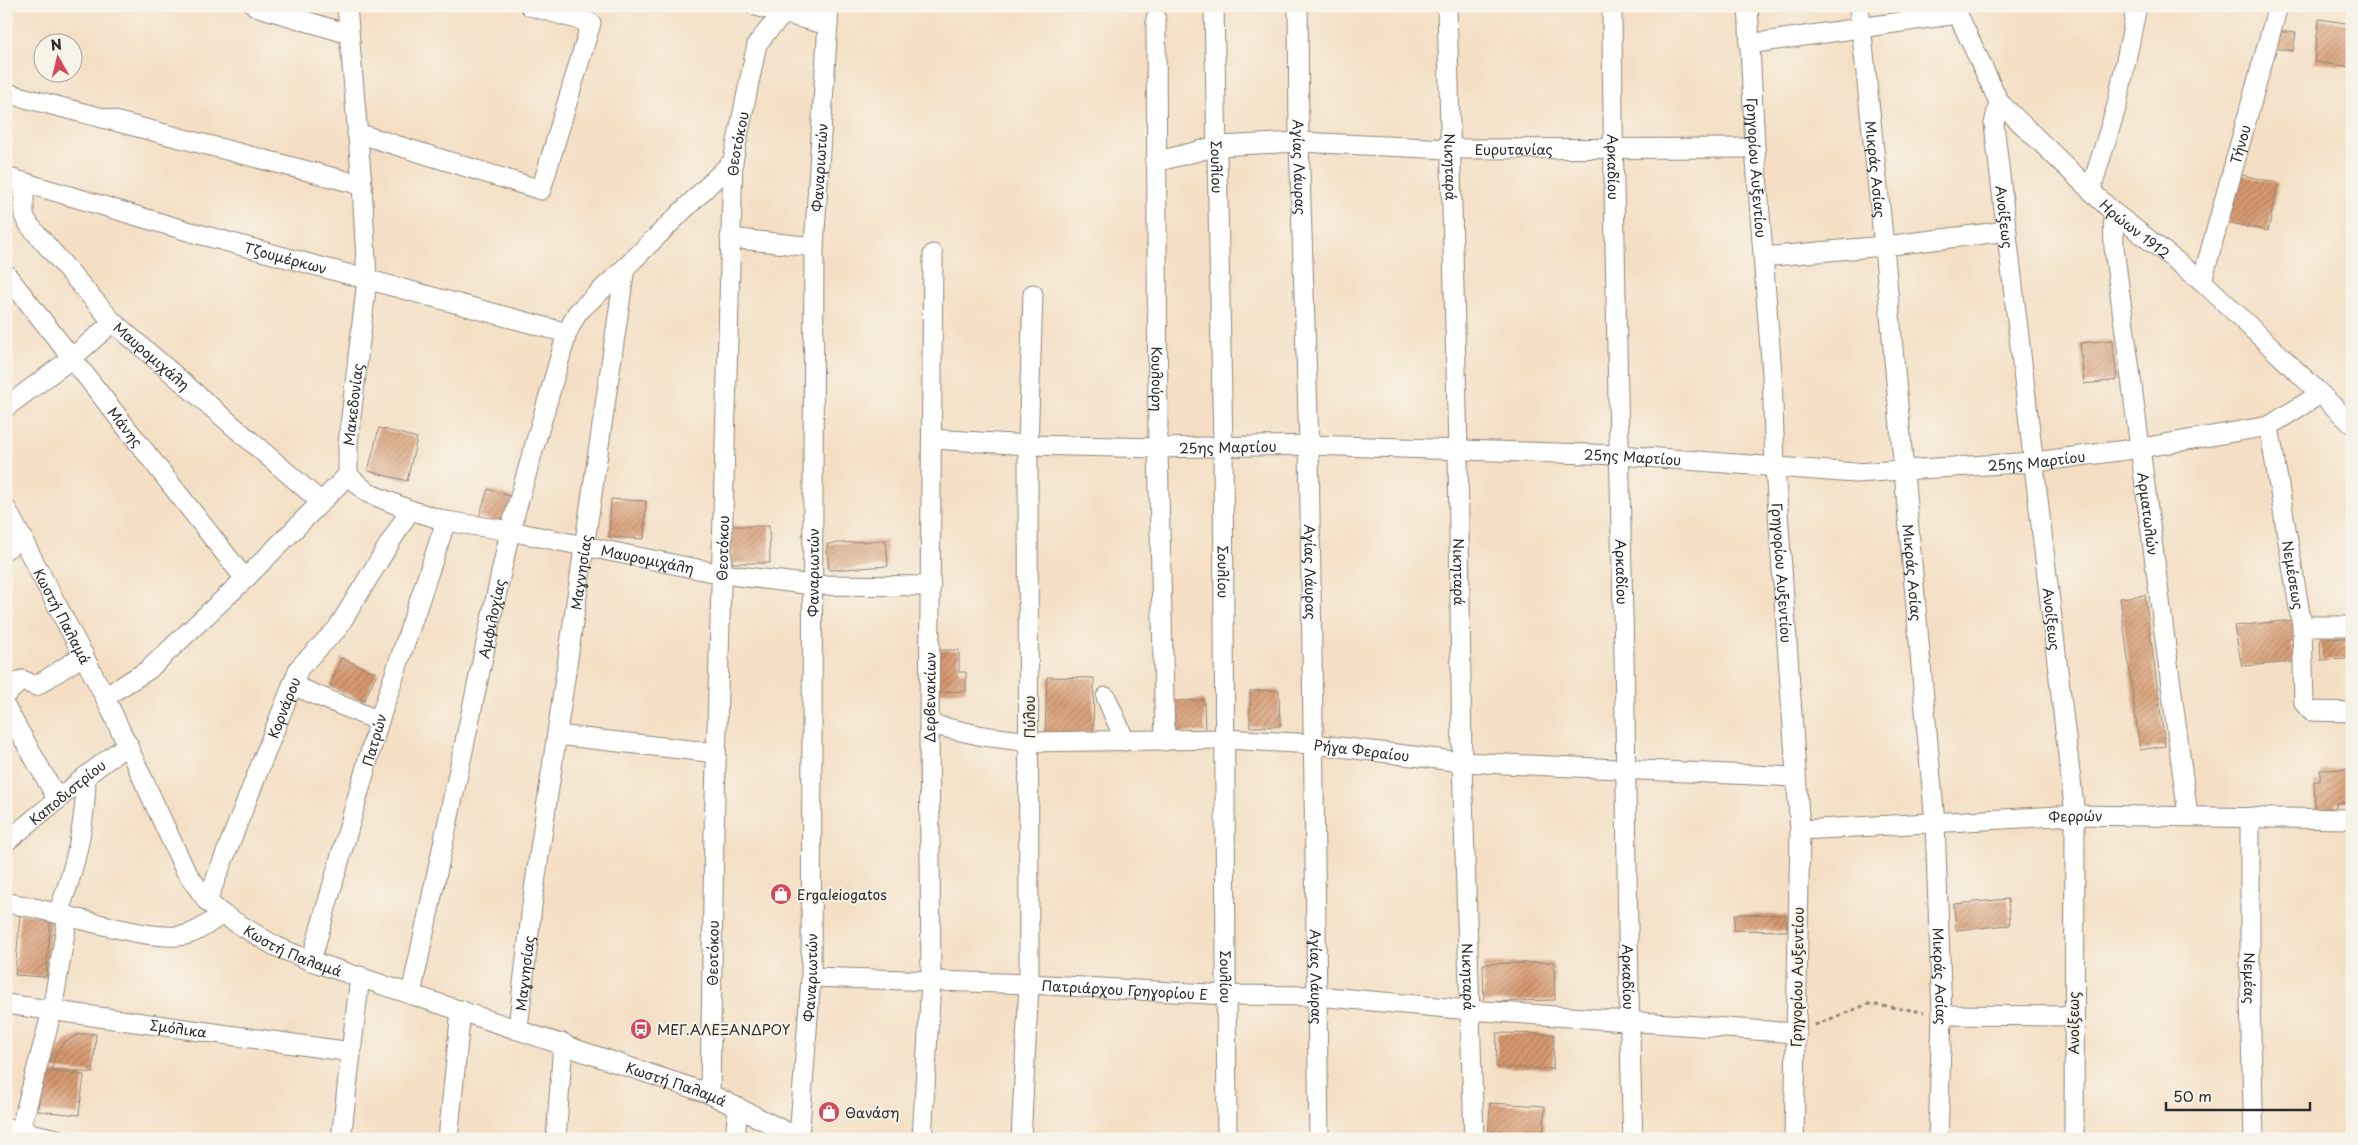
<svg xmlns="http://www.w3.org/2000/svg" width="2358" height="1145" font-family="'Playpen Sans',sans-serif">
<style>
.building{fill:url(#building-hatch)}
.lines{fill:none;stroke-linecap:round;stroke-linejoin:round}
.minor-casing{stroke:#908578;stroke-width:21}
.path{stroke:#908578;stroke-width:3;stroke-dasharray:4 4;stroke-linecap:butt}
.minor{stroke:#fff;stroke-width:19}
.labels{text-anchor:middle;dominant-baseline:central;stroke-width:4;stroke-linejoin:round;paint-order:stroke}
.street-label{font-size:14px;fill:#2b2b2b;stroke:#f7f3e8}
.poi-label{font-size:14px;fill:#2b2b2b;stroke:#f7f3e8;text-anchor:start}
</style>
<defs>
<pattern id="building-hatch" width="6" height="6" patternUnits="userSpaceOnUse" patternTransform="scale(1.25)"><rect width="6" height="6" fill="#d6986e"/><path d="M-1 1l2-2M0 6l6-6M5 7l2-2" fill="none" stroke="#ae7c5b"/></pattern>
</defs>
<rect width="100%" height="100%" fill="#f7f3e8"/>
<filter id="ink" filterUnits="userSpaceOnUse"><feTurbulence type="fractalNoise" baseFrequency=".02" numOctaves="2"/><feDisplacementMap in="SourceGraphic" scale="10" xChannelSelector="R" yChannelSelector="G"/><feConvolveMatrix kernelMatrix="1 2 1 2 8 2 1 2 1" color-interpolation-filters="sRGB"/></filter>
<filter id="wash" filterUnits="userSpaceOnUse"><feTurbulence type="fractalNoise" baseFrequency=".0096" numOctaves="4" result="noise"/><feDisplacementMap in="SourceGraphic" scale="20" xChannelSelector="R" yChannelSelector="G"/><feGaussianBlur stdDeviation="1.12" result="paint"/><feColorMatrix in="noise" values="0 0 0 0 0 0 0 0 0 0 0 0 0 0 0 0 0 1.4 0 .05"/><feComposite in="paint" operator="in"/></filter>
<g filter="url(#wash)">
<rect width="100%" height="100%" fill="#f4dfc4"/>
<g id="blocks">
<path class="building" d="M2319,19L2352,24V67L2314,62Z
M2277,31L2296,33L2293,51L2274,48Z
M2237,174L2278,183L2268,231L2226,222Z
M2113,340L2117,380L2084,384L2080,343Z
M379,428L417,438L407,481L368,471Z
M488,489L513,497L505,524L479,517Z
M611,499L646,501L644,539L609,537Z
M732,526H769L770,563H732Z
M886,540L888,566L829,570L827,544Z
M2145,595L2165,746L2140,750L2120,598Z
M2293,620L2295,643H2292L2294,662L2242,666L2234,626Z
M2347,638L2348,659L2321,660L2320,639Z
M937,650H959V672H966V691L938,692Z
M341,658L377,673L364,701L330,686Z
M1047,677L1094,678L1093,734H1045Z
M1279,690L1280,726L1250,727V691Z
M1204,700L1205,732L1174,733L1173,701Z
M2352,769V802L2336,803V808L2315,809L2314,781H2320V770Z
M2008,899L2010,925L1956,930L1954,904Z
M20,914L51,916L46,977L15,975Z
M1735,914L1787,915V931L1734,930Z
M1554,962L1555,1000L1484,1002L1483,964Z
M1497,1033L1554,1034L1553,1069L1496,1067Z
M80,1034H96L93,1073L52,1069L56,1054L64,1042Z
M42,1071L84,1075L79,1115L38,1111Z
M6,1072L12,1074L7,1094H6Z
M1490,1103L1545,1106L1543,1139H1488Z"/>
</g>
</g>
<g filter="url(#ink)">
<use href="#blocks" fill-opacity="0" stroke="#908578" stroke-width="1"/>
<g class="lines">
<g class="minor-casing">
<g id="minor">
<path d="M255,6L349,34"/>
<path d="M756,6L828,25"/>
<path id="s1" d="M1214,6L1223,446L1227,1139"/>
<path id="s2" d="M1298,6L1299,142L1309,445L1319,1139"/>
<path id="s3" d="M1447,6L1458,450L1462,762L1474,1139"/>
<path id="s4" d="M1612,6C1613,223 1619,439 1624,655C1627,816 1627,978 1633,1139"/>
<path id="s5" d="M1748,6L1755,148L1772,374L1775,468L1800,830L1794,1139"/>
<path id="s6" d="M1859,6L1884,246L1935,823L1942,1015L1938,1139"/>
<path id="s7" d="M1954,6L1999,102L2113,212L2202,281L2352,424"/>
<path id="s8" d="M1156,18L1158,448L1165,741"/>
<path d="M1749,44L1957,14"/>
<path d="M6,93L362,185"/>
<path id="s9" d="M1999,102L1994,124L2075,815L2074,1139"/>
<path d="M357,133L541,190L591,23L530,6"/>
<path id="s10" d="M1155,162L1218,146L1299,142L1449,149L1755,148"/>
<path id="s11" d="M6,177L191,232L567,333"/>
<path id="s12" d="M24,182V216L30,226L113,322L321,502"/>
<path d="M2091,189L2117,105L2137,6"/>
<path id="s13" d="M2113,212L2114,248L2188,816"/>
<path d="M730,238L814,247"/>
<path d="M1763,257L1884,246L2007,231"/>
<path id="s14" d="M6,274L245,579"/>
<path id="s15" d="M2202,281L2278,6"/>
<path d="M6,407L72,358L113,322"/>
<path id="s16" d="M2269,426L2302,626L2304,703L2311,711L2352,712"/>
<path id="s17" d="M933,439L1028,445L1158,448L1309,445L1620,455L1855,473L2035,462L2141,448L2269,426L2320,394"/>
<path id="s18" d="M348,475L368,493L410,510L446,521L510,531L722,574L813,585L931,586"/>
<path id="s19" d="M6,508L105,697L185,870L207,901L222,914L275,946L311,961L710,1094L801,1139"/>
<path d="M6,549L23,538"/>
<path d="M2302,626H2352"/>
<path d="M292,685L379,721"/>
<path d="M6,694L22,680L36,686L84,655"/>
<path id="s20" d="M105,697L148,670L245,579L348,475V443L367,280L362,185L347,6"/>
<path d="M1106,697L1125,741"/>
<path d="M6,708L58,800"/>
<path id="s21" d="M929,724L983,736L1030,742L1225,739L1314,744L1462,762L1795,777"/>
<path d="M557,735L716,753"/>
<path id="s22" d="M2250,817V1000L2254,1139"/>
<path id="s23" d="M1800,830L2075,815L2352,819"/>
<path id="s24" d="M6,842L86,776L128,744"/>
<path id="s25" d="M207,901L299,668L337,629L410,510"/>
<path d="M6,903C51,907 152,946 189,934C201,930 212,921 222,914"/>
<path d="M58,913C75,869 86,823 86,776"/>
<path id="s26" d="M311,961L379,721L446,521"/>
<path id="s27" d="M811,977L1029,984L1227,995L1317,996L1470,1010L1797,1033"/>
<path id="s28" d="M411,994L510,531L567,333L577,313L625,268"/>
<path id="s29" d="M6,1004L351,1052"/>
<path d="M1942,1015L2073,1016"/>
<path id="s30" d="M518,1028L533,897L625,268L733,161"/>
<path id="s31" d="M710,1094L714,834L733,161L757,44L769,29L784,14"/>
<path d="M6,1128L57,1139"/>
<path id="s32" d="M799,1138L811,977L814,247L829,6"/>
<path d="M18,1139L52,1011L68,915"/>
<path d="M341,1139L360,976"/>
<path d="M448,1139L461,1010"/>
<path d="M556,1139L563,1043"/>
<path d="M735,1139L738,1107"/>
<path id="s33" d="M922,1139L931,981L929,724L933,254"/>
<path d="M1021,1139L1029,984L1028,445L1033,294"/>
</g>
</g>
<path class="path" d="M1815,1025L1868,1004L1924,1012"/>
<use href="#minor" class="minor"/>
</g>
</g>
<defs>
<g id="shop-disc" transform="scale(1.125)"><circle r="9.5" fill="#d1495b" stroke="#f7f3e8"/><path d="M-5-2.5h2.3a2.7 3.5 0 0 1 5.4 0H5L5.5 6h-11ZM-1.5-2.5h3a1.5 2.3 0 0 0-3 0Z" fill="#fff"/></g>
<g id="bus-disc" transform="scale(1.125)"><circle r="9.5" fill="#d1495b" stroke="#f7f3e8"/><path d="M-5-6H5V4H4V6H2V4H-2V6H-4V4H-5ZM-3.5-4V0h7V-4ZM-3.5 1.2v1.5H-2V1.2ZM2 1.2v1.5H3.5V1.2Z" fill="#fff"/></g>
</defs>
<g fill-rule="evenodd">
<use href="#shop-disc" x="781" y="894"/>
<use href="#bus-disc" x="641" y="1029"/>
<use href="#shop-disc" x="829" y="1112"/>
</g>
<g class="labels">
<g class="street-label">
<text stroke="none"><textPath href="#s31" startOffset="951">Θεοτόκου</textPath></text>
<text stroke="none"><textPath href="#s15" startOffset="142">Τήνου</textPath></text>
<text stroke="none"><textPath href="#s10" startOffset="361">Ευρυτανίας</textPath></text>
<text stroke="none"><textPath href="#s32" startOffset="971">Φαναριωτών</textPath></text>
<text stroke="none"><textPath href="#s1" startOffset="161">Σουλίου</textPath></text>
<text stroke="none"><textPath href="#s2" startOffset="161">Αγίας Λάυρας</textPath></text>
<text stroke="none"><textPath href="#s3" startOffset="161">Νικηταρά</textPath></text>
<text stroke="none"><textPath href="#s4" startOffset="161">Αρκαδίου</textPath></text>
<text stroke="none"><textPath href="#s5" startOffset="162">Γρηγορίου Αυξεντίου</textPath></text>
<text stroke="none"><textPath href="#s6" startOffset="164">Μικράς Ασίας</textPath></text>
<text stroke="none"><textPath href="#s9" startOffset="116">Ανοίξεως</textPath></text>
<text stroke="none"><textPath href="#s7" startOffset="292">Ηρώων 1912</textPath></text>
<text stroke="none"><textPath href="#s11" startOffset="291">Τζουμέρκων</textPath></text>
<text stroke="none"><textPath href="#s12" startOffset="224">Μαυρομιχάλη</textPath></text>
<text stroke="none"><textPath href="#s8" startOffset="361">Κουλούρη</textPath></text>
<text stroke="none"><textPath href="#s20" startOffset="401">Μακεδονίας</textPath></text>
<text stroke="none"><textPath href="#s14" startOffset="194">Μάνης</textPath></text>
<text stroke="none"><textPath href="#s17" startOffset="295">25ης Μαρτίου</textPath></text>
<text stroke="none"><textPath href="#s17" startOffset="700">25ης Μαρτίου</textPath></text>
<text stroke="none"><textPath href="#s17" startOffset="1105">25ης Μαρτίου</textPath></text>
<text stroke="none"><textPath href="#s13" startOffset="304">Αρματωλών</textPath></text>
<text stroke="none"><textPath href="#s31" startOffset="546">Θεοτόκου</textPath></text>
<text stroke="none"><textPath href="#s18" startOffset="315">Μαυρομιχάλη</textPath></text>
<text stroke="none"><textPath href="#s32" startOffset="566">Φαναριωτών</textPath></text>
<text stroke="none"><textPath href="#s1" startOffset="566">Σουλίου</textPath></text>
<text stroke="none"><textPath href="#s2" startOffset="566">Αγίας Λάυρας</textPath></text>
<text stroke="none"><textPath href="#s5" startOffset="568">Γρηγορίου Αυξεντίου</textPath></text>
<text stroke="none"><textPath href="#s6" startOffset="569">Μικράς Ασίας</textPath></text>
<text stroke="none"><textPath href="#s30" startOffset="460">Μαγνησίας</textPath></text>
<text stroke="none"><textPath href="#s3" startOffset="566">Νικηταρά</textPath></text>
<text stroke="none"><textPath href="#s4" startOffset="566">Αρκαδίου</textPath></text>
<text stroke="none"><textPath href="#s16" startOffset="151">Νεμέσεως</textPath></text>
<text stroke="none"><textPath href="#s19" startOffset="122">Κωστή Παλαμά</textPath></text>
<text stroke="none"><textPath href="#s28" startOffset="384">Αμφιλοχίας</textPath></text>
<text stroke="none"><textPath href="#s9" startOffset="521">Ανοίξεως</textPath></text>
<text stroke="none"><textPath href="#s33" startOffset="442">Δερβενακίων</textPath></text>
<text stroke="none"><textPath href="#s25" startOffset="208">Κορνάρου</textPath></text>
<text transform="translate(1029 717) rotate(-90)">Πύλου</text>
<text stroke="none"><textPath href="#s26" startOffset="230">Πατρών</textPath></text>
<text stroke="none"><textPath href="#s21" startOffset="435">Ρήγα Φεραίου</textPath></text>
<text stroke="none"><textPath href="#s24" startOffset="79">Καποδιστρίου</textPath></text>
<text stroke="none"><textPath href="#s23" startOffset="276">Φερρών</textPath></text>
<text stroke="none"><textPath href="#s19" startOffset="542">Κωστή Παλαμά</textPath></text>
<text stroke="none"><textPath href="#s31" startOffset="141">Θεοτόκου</textPath></text>
<text stroke="none"><textPath href="#s30" startOffset="55">Μαγνησίας</textPath></text>
<text stroke="none"><textPath href="#s6" startOffset="974">Μικράς Ασίας</textPath></text>
<text stroke="none"><textPath href="#s32" startOffset="161">Φαναριωτών</textPath></text>
<text stroke="none"><textPath href="#s1" startOffset="971">Σουλίου</textPath></text>
<text stroke="none"><textPath href="#s2" startOffset="971">Αγίας Λάυρας</textPath></text>
<text stroke="none"><textPath href="#s3" startOffset="971">Νικηταρά</textPath></text>
<text stroke="none"><textPath href="#s4" startOffset="971">Αρκαδίου</textPath></text>
<text transform="translate(1797 977) rotate(-89)">Γρηγορίου Αυξεντίου</text>
<text stroke="none"><textPath href="#s22" startOffset="161">Νεμέας</textPath></text>
<text stroke="none"><textPath href="#s27" startOffset="314">Πατριάρχου Γρηγορίου Ε</textPath></text>
<text transform="translate(2073 1023) rotate(-90)">Ανοίξεως</text>
<text stroke="none"><textPath href="#s29" startOffset="174">Σμόλικα</textPath></text>
<text stroke="none"><textPath href="#s19" startOffset="948">Κωστή Παλαμά</textPath></text>
</g>
<g class="poi-label">
<text x="797" y="894">Ergaleiogatos</text>
<text x="657" y="1029">ΜΕΓ.ΑΛΕΞΑΝΔΡΟΥ</text>
<text x="845" y="1112">Θανάση</text>
</g>
</g>
<rect width="2358" height="1145" fill="none" stroke="#f7f3e8" stroke-width="25"/>
<g transform="translate(58 58) rotate(352)"><circle r="24" fill="#f7f3e8" stroke="#a5a39c"/>
<path d="M0-4L9 19L0 12L-9 19Z" fill="#d1495b"/>
<text y="-8" font-size="14" font-weight="bold" text-anchor="middle" fill="#2b2b2b">N</text>
</g>
<path d="M2166 1102v8h144v-8" fill="none" stroke="#2b2b2b" stroke-width="2.5"/>
<text x="2173" y="1102" font-size="15" fill="#2b2b2b" stroke="#f7f3e8" stroke-width="4" paint-order="stroke">50 m</text>
</svg>
